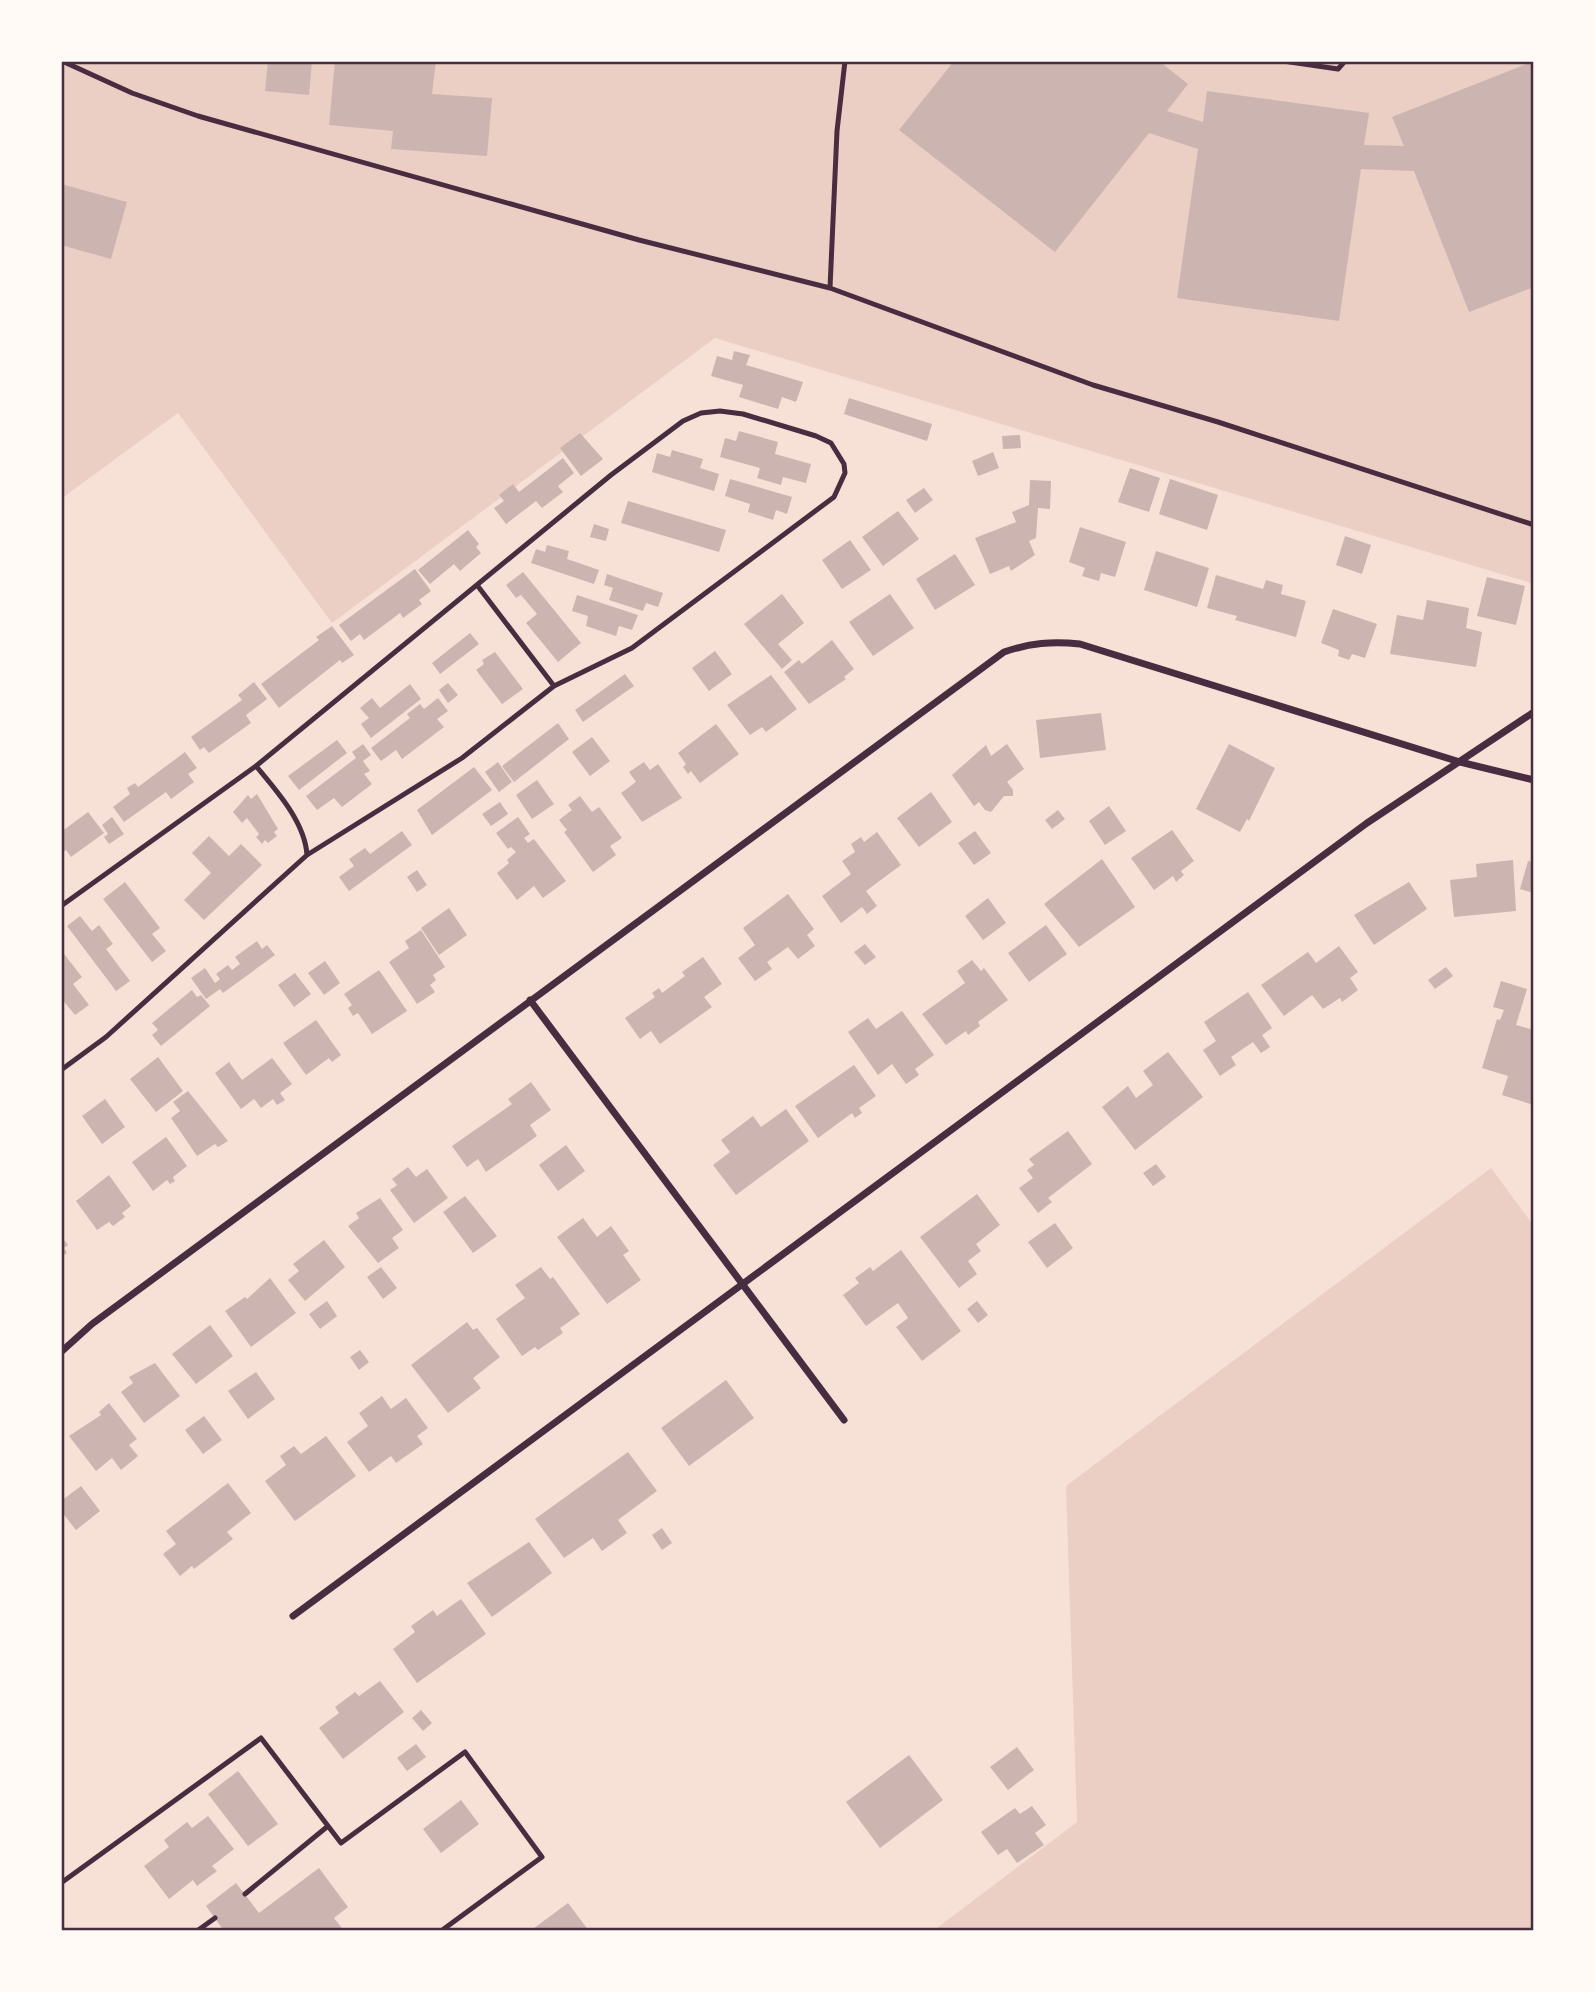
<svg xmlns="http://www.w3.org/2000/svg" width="1595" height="1992" font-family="Arial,sans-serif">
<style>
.green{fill:#ebcfc5}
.building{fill:#ccb4b1}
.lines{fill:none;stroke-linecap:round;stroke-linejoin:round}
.service{stroke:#4a2c40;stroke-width:5}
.minor{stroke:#4a2c40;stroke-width:7}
.neatline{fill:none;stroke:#4a2c40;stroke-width:2.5}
</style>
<rect width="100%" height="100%" fill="#f7e1d7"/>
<path class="green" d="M61,61H1534V584L715,338L332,623L178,413L61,499Z
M1491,1168L1534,1226V1931H933L1077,1822L1066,1486Z"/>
<path class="building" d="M268,61H312L309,95L265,91Z
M335,61H436L432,94L492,98L487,156L391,149L393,131L329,125Z
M954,61H1159L1188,84L1167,111L1203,122L1207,91L1369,113L1364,145L1404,146L1392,117L1534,61V287L1469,312L1414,171L1361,169L1339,321L1177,298L1198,149L1149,133L1055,252L899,130Z
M61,184L127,202L111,259L61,245Z
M734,351L750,355L746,365L803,382L796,402L782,397L778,409L739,397L743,385L711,376L717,356L732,360Z
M849,398L932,424L927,441L844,414Z
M739,431L778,442L775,454L811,464L806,483L783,477L781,485L757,478L760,468L720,457L725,438L736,441Z
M580,433L603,459L581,476L560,448Z
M1020,435L1021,448L1003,449L1002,436Z
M672,450L703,459L700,468L719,474L714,491L652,472L657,453L670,457Z
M993,452L999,468L978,476L972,461Z
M563,458L574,473L558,486L563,492L542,508L536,501L506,524L494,508L504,501L499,495L513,484L519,492Z
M1130,468L1160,478L1149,512L1118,502Z
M730,479L792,497L787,514L776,510L773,520L748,512L750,504L725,496Z
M1170,479L1218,495L1207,530L1159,514Z
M1030,480L1051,481L1050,509L1038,508L1036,538L1029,541L1035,555L1011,571L1009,566L990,574L975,538L1016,522L1012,512L1029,505Z
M924,488L933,500L915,513L906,500Z
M628,501L726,530L719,552L621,523Z
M898,511L919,539L883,566L862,537Z
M594,524L609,529L606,541L590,537Z
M1080,527L1126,542L1115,577L1101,573L1099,581L1082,576L1085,568L1069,562Z
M468,530L479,544L476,547L481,553L460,571L454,564L430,584L418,570Z
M1345,536L1371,545L1362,574L1336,565Z
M850,540L871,570L842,589L822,560Z
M547,545L569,551L567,559L599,570L594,584L531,563L536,549L545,552Z
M1156,551L1209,568L1197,607L1144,590Z
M955,554L975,585L935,610L916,579Z
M415,569L431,591L419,600L422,604L403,618L400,613L364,640L360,634L351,641L339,625Z
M523,572L581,643L558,662L526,623L537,614L521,595L527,591L516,598L506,585Z
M607,574L663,593L658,607L646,603L643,611L609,600L613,588L604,585Z
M1216,575L1263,589L1266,580L1283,585L1281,594L1306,601L1296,637L1235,620L1237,616L1207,608Z
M1487,577L1525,586L1516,625L1477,616Z
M782,594L804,623L778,644L792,660L782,669L744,624Z
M890,594L914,628L873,656L849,622Z
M577,595L638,615L632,630L619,626L616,636L586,626L588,616L572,611Z
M1427,600L1469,608L1466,628L1482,632L1476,667L1390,654L1397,615L1423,620Z
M1333,609L1377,624L1365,658L1352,654L1349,660L1338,656L1339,650L1321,643Z
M332,626L354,655L342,663L340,660L279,708L261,684L319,640L316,637Z
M470,633L479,644L440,674L432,663Z
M832,640L854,669L844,677L846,679L809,704L784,672L799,660L802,664Z
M715,651L732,674L709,691L692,668Z
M495,652L523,689L502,704L476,670L484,664L482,660Z
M625,674L634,686L583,722L575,710Z
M771,675L797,709L766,732L762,727L750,735L727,705Z
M254,682L267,699L246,715L251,723L209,753L204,747L200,750L191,737L242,700L238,695Z
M448,683L458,695L448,703L439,690Z
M410,684L421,699L371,738L361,724L369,718L360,708L372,698L380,708Z
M438,698L448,711L437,719L444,727L402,759L396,750L381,761L371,748L410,718L407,714L420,704L424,709Z
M1101,713L1106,750L1040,758L1036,720Z
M558,723L569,739L514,782L502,766Z
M716,724L739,754L700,783L691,771L688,774L683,767L686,764L678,753Z
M592,737L610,761L590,776L572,752Z
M337,740L347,753L299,790L288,776Z
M363,744L371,755L363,761L370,771L364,774L372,784L342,807L334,798L317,810L306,796L356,758L352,752Z
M1007,744L1024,769L1007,782L1013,790V796H1004L991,812L985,810L979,802L974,806L952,775L986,745L991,756Z
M1229,744L1275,768L1249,821L1247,819L1240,832L1196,809Z
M185,752L197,768L188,774L194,782L171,799L166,792L124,822L113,807L130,794L127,788L135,783L138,787Z
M498,762L512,782L499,792L485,772Z
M644,762L650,770L658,764L682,798L642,822L621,793L636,782L629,772Z
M474,767L492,790L432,835L417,810Z
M537,780L554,804L532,819L516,795Z
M931,792L952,822L919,847L897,818Z
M257,794L278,829L274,832L277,836L268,843L265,840L262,844L256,837L259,834L247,818L242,823L233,812L248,795L251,799Z
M580,796L592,812L599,807L622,838L610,846L616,855L593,872L564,832L567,830L559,820L572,810L568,805Z
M500,802L508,814L491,826L482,814Z
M1109,806L1126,831L1105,845L1089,821Z
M1058,810L1065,819L1052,829L1045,820Z
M88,812L104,833L71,857L66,850L61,853V832Z
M112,817L124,834L109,844L104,837L108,834L102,825Z
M518,817L530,834L524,838L528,843L534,839L566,881L543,898L534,886L517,900L497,873L509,863L507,860L516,852L511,847L508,849L496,833Z
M1172,830L1194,861L1181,871L1184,875L1176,882L1173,876L1154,890L1131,858Z
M402,831L412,845L349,891L339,877L354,866L349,859L365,848L370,854Z
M975,831L991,853L974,865L958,843Z
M877,832L901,865L866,891L877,906L867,914L862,907L841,923L822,896L851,874L842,861L855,852L851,844L861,837L864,842Z
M209,836L229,856L241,844L262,865L204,920L184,900L211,873L192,853Z
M1102,859L1135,907L1079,947L1044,904Z
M1513,860L1516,911L1454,917L1450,880L1477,877L1476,864Z
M1528,861L1534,862V893L1520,889Z
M417,870L427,885L417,892L407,877Z
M125,882L160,928L152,934L166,951L152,962L103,899Z
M1409,882L1427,909L1374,945L1354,915Z
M788,894L814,929L807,935L815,946L798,959L788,947L767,962L772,969L755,981L738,958L755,945L743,928Z
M988,898L1006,923L983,940L965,916Z
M449,908L467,935L439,955L421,928Z
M80,916L92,931L99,925L113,944L106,949L130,981L116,991L67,926Z
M1046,925L1067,954L1029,982L1008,953Z
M421,930L445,967L433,975L436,980L430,985L435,992L417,1004L389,962L409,948L405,941Z
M257,941L262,949L267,945L275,955L223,993L220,989L206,999L191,978L205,968L215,983L220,979L216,974L228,965L232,970L240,964L235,957Z
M865,944L876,957L865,965L854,952Z
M1339,946L1358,972L1350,978L1358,990L1342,1002L1340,998L1323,1009L1312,995L1284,1016L1261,985L1308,952L1316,963Z
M61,950L82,977L73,984L89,1005L75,1015L61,998Z
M703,957L722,984L704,997L712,1007L660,1044L651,1031L640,1039L625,1018L655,997L652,993L659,988L662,993L685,976L682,972Z
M972,960L981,971L984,968L1008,1000L978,1022L980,1026L968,1035L966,1031L946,1045L922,1014L965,983L957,971Z
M325,961L340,983L324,995L308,973Z
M1446,967L1453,976L1435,989L1428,980Z
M379,970L407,1011L372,1034L358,1013L353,1016L348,1008L352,1005L344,994Z
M295,973L311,994L294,1007L278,985Z
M1501,981L1527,989L1516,1025L1534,1030V1105L1502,1095L1508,1076L1482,1068L1497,1019L1500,1020L1504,1010L1493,1007Z
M192,990L197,997L201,995L210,1006L161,1046L152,1035L158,1030L152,1023Z
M1248,992L1272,1028L1262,1035L1270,1047L1261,1053L1253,1042L1231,1057L1236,1065L1220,1076L1203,1050L1216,1041L1204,1022Z
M902,1011L934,1055L915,1069L919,1075L906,1084L892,1064L878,1075L848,1032L868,1018L876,1029Z
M316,1020L341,1055L332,1062L329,1058L306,1075L283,1043Z
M1168,1052L1203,1097L1135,1150L1102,1107L1128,1086L1136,1098L1153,1085L1143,1071Z
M158,1057L183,1091L156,1112L130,1079Z
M272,1058L292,1084L280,1093L285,1100L277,1105L273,1099L261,1108L254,1099L241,1109L215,1073L229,1062L242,1080Z
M854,1065L876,1096L859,1108L862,1113L855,1118L852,1113L818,1138L795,1106Z
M531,1082L551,1110L530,1125L537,1136L486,1172L478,1159L467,1167L452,1146L512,1104L508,1099Z
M188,1091L228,1141L218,1147L215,1144L197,1156L171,1118L180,1111L173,1102Z
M105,1099L125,1127L102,1144L82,1116Z
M786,1109L809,1141L736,1195L713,1165L730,1152L721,1140L753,1116L761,1127Z
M1068,1131L1092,1164L1048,1198L1052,1202L1038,1213L1019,1188L1033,1178L1027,1170L1034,1165L1029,1159Z
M166,1137L187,1166L173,1177L175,1181L170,1184L167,1180L153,1191L132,1162Z
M566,1145L585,1171L558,1191L539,1165Z
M1156,1164L1166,1177L1153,1186L1143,1173Z
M408,1167L416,1177L427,1169L448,1198L414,1223L390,1190L397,1185L392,1179Z
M109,1175L131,1206L122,1213L125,1217L113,1226L109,1222L97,1230L76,1201Z
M977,1194L1000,1225L976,1244L981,1251L968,1261L977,1274L959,1288L920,1237Z
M465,1196L497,1236L473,1253L443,1212Z
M380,1198L403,1230L392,1238L399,1248L378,1263L348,1226L359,1218L356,1213Z
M583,1218L597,1237L611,1226L629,1251L623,1255L641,1280L607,1304L557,1237Z
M1055,1223L1073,1248L1047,1268L1028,1242Z
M61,1236L68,1245L64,1248L67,1253L61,1257Z
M324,1240L345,1267L305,1301L288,1280L299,1271L293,1264Z
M901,1250L961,1331L922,1361L896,1327L908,1318L898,1303L866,1326L843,1295L859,1283L855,1278L870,1267L873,1271Z
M381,1267L397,1288L383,1299L367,1277Z
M541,1267L550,1279L553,1277L580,1314L560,1328L563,1333L538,1350L535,1347L522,1356L496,1319L525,1298L515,1285Z
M270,1278L296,1313L251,1347L225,1311L245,1297L247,1299Z
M327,1301L337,1316L320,1329L309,1314Z
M977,1301L988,1315L978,1323L967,1309Z
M467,1322L473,1330L477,1328L500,1357L473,1378L481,1388L448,1413L411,1365Z
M210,1325L233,1356L196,1384L172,1354Z
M360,1350L369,1362L359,1370L350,1357Z
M155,1363L180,1396L144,1423L121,1392L133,1383L129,1377Z
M256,1372L275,1399L248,1419L228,1391Z
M726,1380L754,1418L689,1466L661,1428Z
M382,1396L391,1409L406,1398L428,1428L417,1436L423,1444L396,1463L391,1456L369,1472L347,1442L368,1426L359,1413Z
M109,1403L137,1439L129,1445L138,1456L121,1470L112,1458L96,1471L69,1436L101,1415L99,1412Z
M204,1416L222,1440L203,1454L185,1430Z
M326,1436L356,1476L295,1521L265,1481L286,1465L280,1456L294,1446L301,1454Z
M628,1452L657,1491L618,1520L627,1533L602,1551L593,1538L564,1558L535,1519Z
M228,1483L251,1513L227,1532L233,1539L194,1569L192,1566L180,1576L163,1554L176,1544L166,1531Z
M81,1486L100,1511L76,1530L61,1511V1501Z
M662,1528L672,1543L662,1550L652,1535Z
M529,1542L552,1573L492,1617L467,1583Z
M461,1599L486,1634L417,1683L393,1649L415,1632L411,1626L433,1610L437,1616Z
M380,1681L404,1712L343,1759L319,1728L339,1713L335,1707L355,1692L359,1696Z
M421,1710L432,1723L423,1731L412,1718Z
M416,1744L426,1757L407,1771L397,1758Z
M1017,1747L1034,1770L1008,1790L990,1767Z
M909,1755L943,1800L880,1848L846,1802Z
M238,1771L278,1824L248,1846L208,1794Z
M461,1800L479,1824L441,1853L423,1829Z
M1032,1806L1046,1825L1035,1833L1044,1845L1017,1863L1007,1849L998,1855L981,1832L1015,1808L1020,1814Z
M208,1816L234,1849L212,1866L217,1871L197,1886L193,1880L169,1899L144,1866L169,1847L164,1840L187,1822L192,1828Z
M319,1868L348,1907L334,1918L344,1931H224L206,1906L236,1883L259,1913Z
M568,1903L589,1931H530Z"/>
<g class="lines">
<path class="service" d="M62,61L132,93L198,116L639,240L830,288L1093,385L1218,422L1534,525
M1283,61L1338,69L1345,61
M830,288L837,131L845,61
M477,585L554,686
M256,766C276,790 305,822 307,855
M61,906L256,766L611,475L683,421L701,413L720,411L743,414L816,436L831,443L844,464L845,473L834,497L632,648L554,686L462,758L307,855L106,1037L61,1070
M61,1883L261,1738L341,1843L465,1752L542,1857L441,1931
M245,1894L328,1826
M197,1931L215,1918"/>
<path class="minor" d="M530,1000L844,1420
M61,1352L92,1324L1004,652C1030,643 1052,641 1080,644L1460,762L1534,780
M293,1616L1367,823L1534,712"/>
</g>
<rect width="1595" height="1992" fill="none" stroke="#fffaf5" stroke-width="126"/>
<rect x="63" y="63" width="1469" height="1866" class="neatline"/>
</svg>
